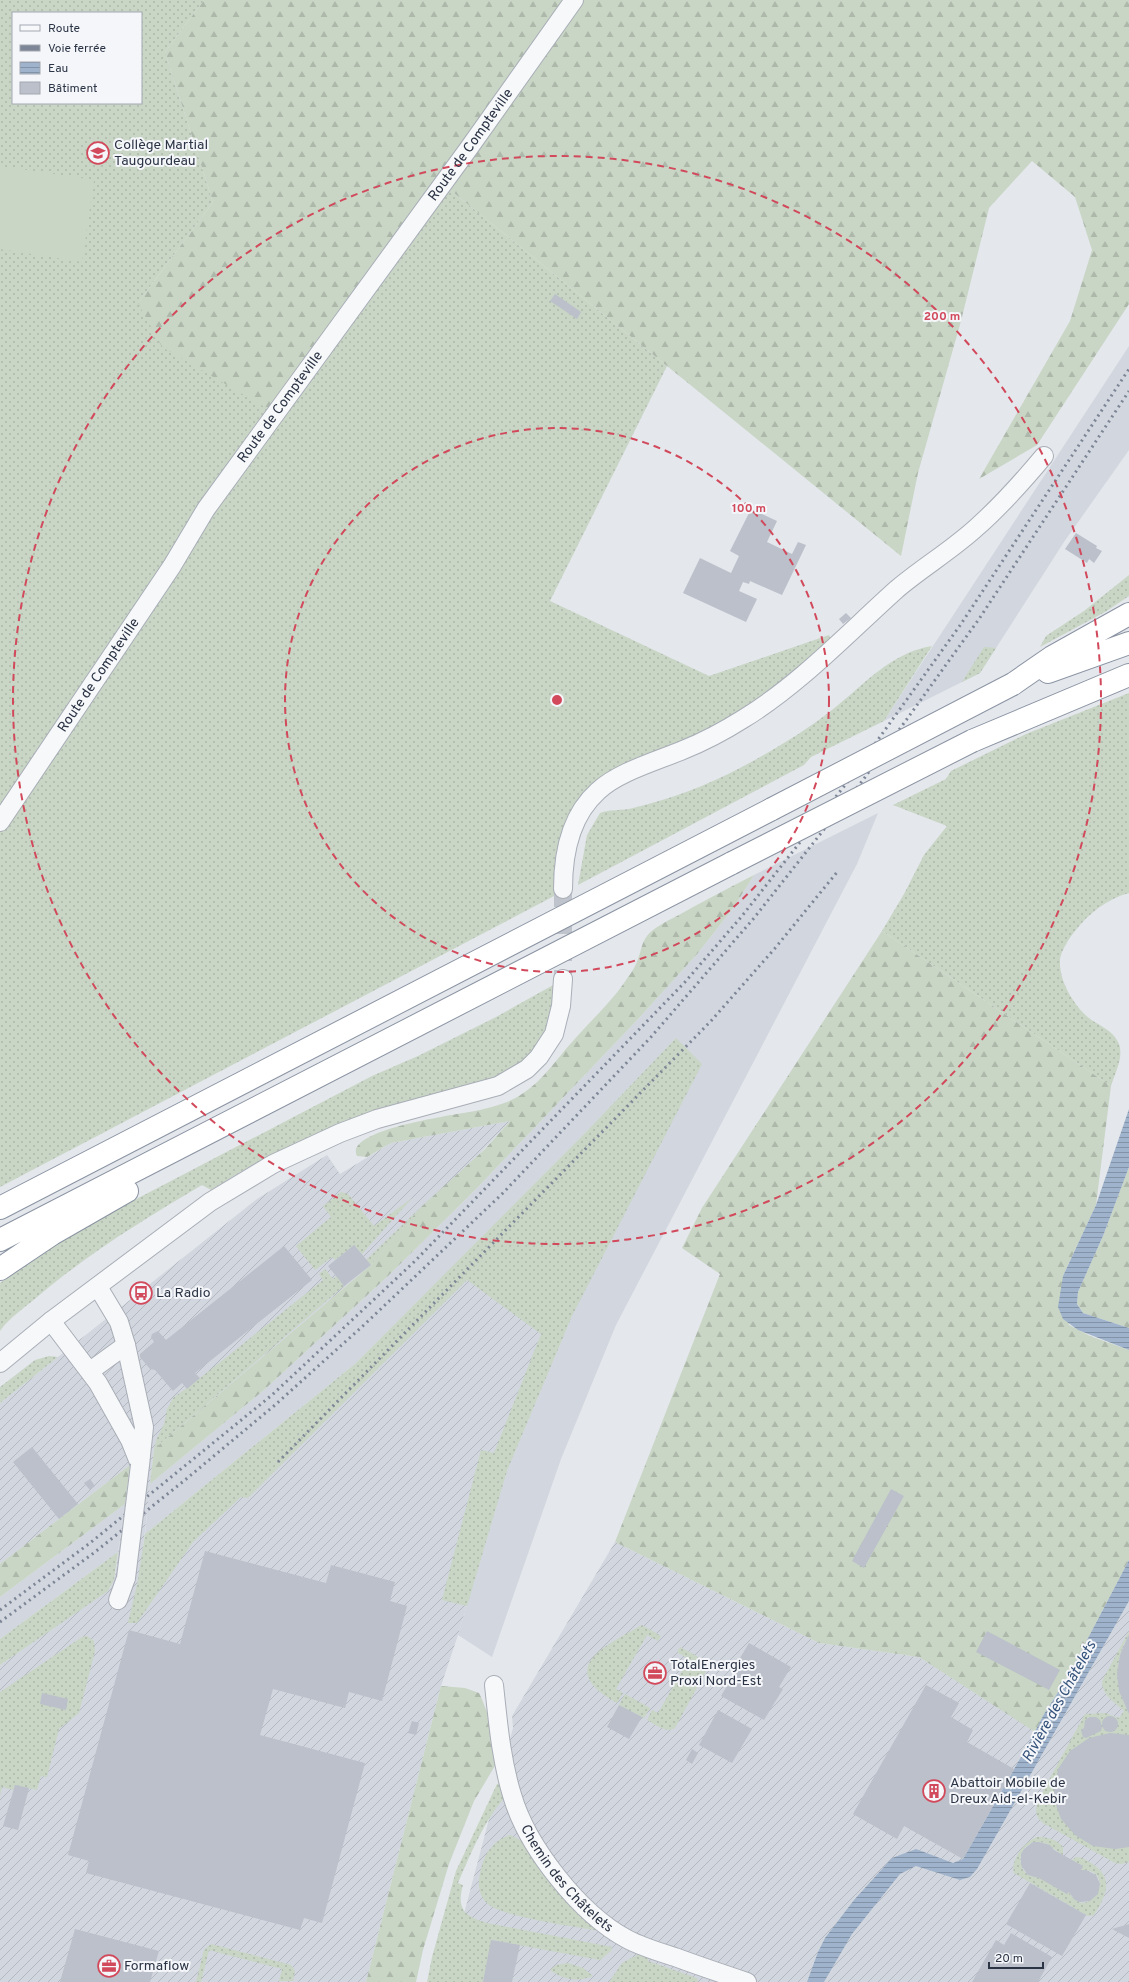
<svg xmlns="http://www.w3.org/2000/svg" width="1129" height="1982" font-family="Overpass,sans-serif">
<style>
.built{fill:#d2d6de}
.industrial{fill:url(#industrial-furrows)}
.grass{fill:url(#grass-dots);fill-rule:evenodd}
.forest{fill:url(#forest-firs)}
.pitch{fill:#c9d6c5}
.water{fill:url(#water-rules)}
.building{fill:#bbc0ca}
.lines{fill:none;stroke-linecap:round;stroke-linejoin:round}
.minor-tunnel{stroke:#bfc3cb;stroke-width:18;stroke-dasharray:18 9;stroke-linecap:butt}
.minor-casing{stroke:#a9aeb7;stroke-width:20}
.trunk-casing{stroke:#8b94a3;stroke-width:24}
.minor{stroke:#f7f8fa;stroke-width:18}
.trunk{stroke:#fff;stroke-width:22}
.rail{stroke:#7d8696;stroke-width:3;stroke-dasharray:2 4;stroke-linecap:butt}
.minor-bridge-casing{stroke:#a9aeb7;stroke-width:20;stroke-linecap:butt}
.trunk-bridge-casing{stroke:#8b94a3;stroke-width:24;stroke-linecap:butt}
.minor-bridge{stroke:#f7f8fa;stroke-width:18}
.trunk-bridge{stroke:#fff;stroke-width:22}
.ring{fill:none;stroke:#d1495b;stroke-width:2;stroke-dasharray:7 5}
.labels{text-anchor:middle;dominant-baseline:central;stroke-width:4;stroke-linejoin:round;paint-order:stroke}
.poi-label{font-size:14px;fill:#2b3445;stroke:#f4f6f9;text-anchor:start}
.street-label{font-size:14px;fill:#2b3445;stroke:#f4f6f9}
.water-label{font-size:15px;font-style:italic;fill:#34527a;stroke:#f4f6f9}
.centre{fill:#d1495b;stroke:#f4f6f9;stroke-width:2}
.ring-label{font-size:12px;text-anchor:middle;font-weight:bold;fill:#d1495b;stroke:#f4f6f9;stroke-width:4;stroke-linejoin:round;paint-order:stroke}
</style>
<defs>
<pattern id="industrial-furrows" width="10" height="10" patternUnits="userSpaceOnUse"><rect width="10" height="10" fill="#d2d6de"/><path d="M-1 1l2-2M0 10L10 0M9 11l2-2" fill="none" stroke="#b4b8c0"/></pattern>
<pattern id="grass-dots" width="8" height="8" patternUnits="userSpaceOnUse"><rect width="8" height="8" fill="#c9d6c5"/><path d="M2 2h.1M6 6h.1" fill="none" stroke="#adb8ab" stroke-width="1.8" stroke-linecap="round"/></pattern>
<pattern id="forest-firs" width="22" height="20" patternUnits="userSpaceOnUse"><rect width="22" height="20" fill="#c9d6c5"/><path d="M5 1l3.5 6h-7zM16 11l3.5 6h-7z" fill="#adb8ab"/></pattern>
<pattern id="water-rules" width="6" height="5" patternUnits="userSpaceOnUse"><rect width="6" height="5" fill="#9fb4cc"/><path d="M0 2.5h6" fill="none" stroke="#8293a7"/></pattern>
</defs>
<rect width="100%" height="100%" fill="#e4e7ec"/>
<path class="built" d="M1129,346V450L1064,542L980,673L884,721Z
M878,813L857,864L616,1325L561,1459L492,1657L458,1635L507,1471L572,1316L676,1038L587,1131L356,1363L145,1534L150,1484L264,1390L388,1276L477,1188L639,1018L698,953L734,907L754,875Z
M125,1504L118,1552L0,1639V1597Z"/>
<path class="industrial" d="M676,1038L702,1064L572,1316L507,1471L458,1635L441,1686L366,1982H0V1665L110,1588L115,1576L130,1465L0,1564V1403L257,1199L327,1155L340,1174L391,1143L510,1121L485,1148L371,1265L154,1449L142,1558L356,1363L587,1131Z
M615,1542L819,1643L919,1657L1050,1740L1129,1601V1982H446L513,1728L512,1716Z"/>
<path class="grass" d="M0,0H204L165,52L213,202L138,303L443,184L667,366L550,601L709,676L829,635L831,640L761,697L727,718L698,735L667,746L613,770L573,808L566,820L558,849V891L556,895L0,1187ZM13,13H141V103H13Z
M1129,575V596L1105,612L1040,647L1046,636L1084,611Z
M932,646L884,721L811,757L804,765L578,885L587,835L600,813C610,809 622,811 633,808C670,799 706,786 740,768C772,751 804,732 832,710C864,685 890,653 932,646Z
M984,647L996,648L980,673L962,682Z
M1129,693V893C1107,899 1089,913 1075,931C1070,937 1060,952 1060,961C1059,981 1074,1006 1090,1019C1100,1026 1112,1030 1118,1042C1125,1055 1115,1073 1111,1086L882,931L904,894L924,855L947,826L893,805L946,779L951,771L1026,734Z
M555,984L547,1032L522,1064L492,1081L289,1147L242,1171L211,1190L202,1185C144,1219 86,1255 36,1298C24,1308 9,1318 0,1331V1283L65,1239L104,1216L372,1076L418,1056L496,1017Z
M676,1038L702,1064L572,1316L507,1471L467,1606L442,1600L481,1450L494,1453L541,1334L467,1280L248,1498L241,1497L193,1542L137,1623H128L138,1580L145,1534L356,1363L587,1131Z
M341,1192L348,1194L374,1226L412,1198L362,1254L354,1245L335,1260L332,1257L315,1270L296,1246L331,1217L323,1206Z
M421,1207L371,1265L366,1260Z
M325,1269L333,1279L337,1276L344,1286L154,1449L157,1438L164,1424L167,1409L173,1398L200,1378L323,1280L319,1274Z
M49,1356L58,1357L0,1403V1387L35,1360Z
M118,1552L114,1580L108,1591L0,1665V1639Z
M642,1625L661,1636L658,1641L647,1635L616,1689L623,1693L617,1703C554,1668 605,1646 642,1625Z
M1129,1631C1129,1637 1124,1643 1122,1649C1114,1671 1118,1693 1129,1713V1862L1122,1864L1115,1863L1043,1823C1035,1817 1035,1809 1038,1800L1085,1714L1105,1713L1119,1718L1124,1711C1115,1702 1102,1696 1102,1681Z
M87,1636L94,1641L95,1651L79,1713L59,1729L47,1777L41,1776L37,1790L15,1785L13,1790L2,1787L0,1796V1692L82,1637Z
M680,1647C690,1653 705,1657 706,1671L675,1728C666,1734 655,1724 647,1720L652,1710L658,1713L689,1659L677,1652Z
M625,1694L650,1708L644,1718L619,1705Z
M497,1784H500L504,1798C483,1823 471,1853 458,1883L463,1885C456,1909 465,1917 487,1923L612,1947L611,1951L600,1960L492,1940L483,1982H427L432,1957L456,1871Z
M510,1835L522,1841C547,1872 567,1908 601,1931C578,1927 503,1917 488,1904C476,1894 478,1879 482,1865C485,1852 496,1839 510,1835Z
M1037,1837C1046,1837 1057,1839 1063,1847V1855C1056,1851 1048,1842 1039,1842C1024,1841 1015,1858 1024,1871C1028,1877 1034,1876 1040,1878C1049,1882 1058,1889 1067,1894L1069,1892C1087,1926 1121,1869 1081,1870L1083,1866L1072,1860L1076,1857C1082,1857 1086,1860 1091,1863C1114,1877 1107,1895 1094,1915L1088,1916L1014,1873C1010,1860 1025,1841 1037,1837Z
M211,1944L291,1965L295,1971L293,1981H279L282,1969L209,1950L201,1982H196L204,1950Z
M639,1954L649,1957L648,1961L697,1978L698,1982H609L622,1963Z
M568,1963L583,1968L593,1976C578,1982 563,1980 550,1970L556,1965Z"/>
<path class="forest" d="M204,0H1129V304L1037,445L979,479L1070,321L1092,250L1075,197L1032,161L989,208L961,321L918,473L901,556L443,184L280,416L162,347L138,303L213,202L165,52Z
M754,875L734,907L698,953L639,1018L477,1188L388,1276L264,1390L150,1484L154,1449L371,1265L421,1207L485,1149L510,1121L391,1143L367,1157L357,1156C343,1130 454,1115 469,1112C482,1110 496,1106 507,1102C538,1089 552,1064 573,1041C591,1020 613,1001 628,977C632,972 636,965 638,959C641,951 642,942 647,936C653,928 667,921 677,916C702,902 728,888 754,875Z
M882,931L1111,1086L1096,1205L1063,1276L1069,1325L1090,1336L1129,1350V1560L1066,1680L1044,1714L1035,1732L919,1657L819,1643L615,1542L720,1274L682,1248L702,1208Z
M1129,1167V1328L1083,1313L1077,1304L1078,1292L1103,1236Z
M130,1465L125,1504L0,1597V1564Z
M441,1686L465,1688L479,1693L481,1697L489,1717L496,1764L474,1801L449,1864L423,1950L416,1982H366Z"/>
<path class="pitch" d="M0,166L94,180L82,262L0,249Z"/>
<path class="water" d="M1129,1109V1167L1103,1236L1078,1292L1077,1304L1083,1313L1129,1328V1350L1078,1330L1063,1319L1058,1307L1063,1276L1096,1205Z
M1129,1560V1601L977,1869L970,1877L960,1880L916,1866L900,1874L852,1934L824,1982H807L818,1952L825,1938L854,1900L892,1858L916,1849L953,1863L963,1859L1029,1743L1044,1714L1066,1680Z"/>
<path class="building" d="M555,294L581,312L577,319L550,301Z
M751,509L777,521L767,542L792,554L798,542L806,545L782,595L750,581L749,584L743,582L739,591L757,599L746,622L683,593L700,558L731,573L739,556L730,551Z
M1076,533L1097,546L1096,548L1102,551L1094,563L1089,559L1087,563L1065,549Z
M846,613L851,618L843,624L839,619Z
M354,1245L371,1265L344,1286L328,1266Z
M284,1246L312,1280L195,1373L200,1378L187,1389L182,1383L173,1391L155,1370L150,1369L140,1357V1354L154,1342L151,1337L152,1334L158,1331L166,1340Z
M32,1447L78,1504L59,1519L13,1462Z
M90,1479L95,1486L90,1490L84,1483Z
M891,1489L904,1496L864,1568L852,1561Z
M205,1551L326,1583L331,1565L395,1582L390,1601L407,1606L382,1701L349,1692L345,1708L273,1689L260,1735L365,1763L322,1923L304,1918L300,1930L86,1873L89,1861L68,1855L129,1630L180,1644Z
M987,1631L1060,1670L1049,1690L976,1652Z
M1129,1634V1714L1119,1691L1117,1674L1120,1655Z
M749,1643L791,1667L779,1687L783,1689L764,1720L721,1696L740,1664L737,1663Z
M926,1685L959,1703L951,1717L973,1730L967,1742L1014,1769L963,1859L904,1826L897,1839L853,1814Z
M42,1693L68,1699L66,1710L40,1704Z
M619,1705L642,1717L629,1739L607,1727Z
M718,1710L752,1729L732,1763L699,1745Z
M1102 1724a8 8 0 1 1 16 0a8 8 0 1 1-16 0Z
M1090,1717H1096L1100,1720L1102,1727L1101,1731L1086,1738L1083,1737L1081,1730L1084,1728L1085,1720Z
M412,1721L419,1723L416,1735L408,1733Z
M1110,1733L1129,1735V1847L1115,1849L1093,1846L1075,1835L1061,1819L1056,1805L1054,1791L1058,1769L1070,1751L1089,1738Z
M692,1749L698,1753L692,1764L686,1760Z
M15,1785L29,1788L18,1830L3,1826Z
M1033,1842H1039L1050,1845L1054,1850L1083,1866L1081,1870H1086L1096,1875L1100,1884L1098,1894L1090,1901L1080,1902L1075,1900L1069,1892L1067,1894L1039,1878L1028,1875L1021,1865V1854L1024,1849Z
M1030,1883L1086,1915L1062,1956L1006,1924Z
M1129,1924V1938L1112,1929Z
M75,1929L159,1951L150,1982H60Z
M1011,1933L1052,1957L1038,1982H972L996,1940L1004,1945Z
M491,1940L520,1945L512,1982H483Z"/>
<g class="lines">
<path class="minor-tunnel" d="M563,889V979"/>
<g class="minor-casing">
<g id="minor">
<path id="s1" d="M0,822L172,566L206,509L469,148L574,0"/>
<path d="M563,889C563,853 570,816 598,791C618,772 657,761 683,750C703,742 724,731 743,719C799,685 848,633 897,589C923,567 952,550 977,527C1002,505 1023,481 1044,456"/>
<path d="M51,1321L98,1383L130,1440L140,1465L144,1427L126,1345L119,1322L98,1287"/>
<path d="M0,1363L51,1321L210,1202L273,1164L340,1133L377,1119L498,1086L527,1069L539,1057L554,1034L561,1006L563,979"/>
<path d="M90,1371L126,1345"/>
<path d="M118,1600L126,1578"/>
<path id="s2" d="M494,1685C498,1722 501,1759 512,1795C527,1847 580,1914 627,1939C642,1947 659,1952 675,1957C699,1966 723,1974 747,1982"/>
</g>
</g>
<g class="trunk-casing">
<path id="trunk" d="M1048,672L1129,643
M1013,684L1052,657L1129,614
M972,741L1129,675
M0,1208L772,809
M0,1240L732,863
M0,1269L52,1234L127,1191"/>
</g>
<use href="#minor" class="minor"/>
<use href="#trunk" class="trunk"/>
<path class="rail" d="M278,1462L711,1021L776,947L838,871
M0,1610L90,1543L272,1395L415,1261L685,982L742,916L849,780L961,624L1129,369
M0,1622L95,1552L185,1480L275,1405L365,1324L502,1194L651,1037L754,918L863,780L979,619L1129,391"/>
<g class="minor-bridge-casing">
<path id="minor-bridge" d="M126,1578L140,1465"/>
</g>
<g class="trunk-bridge-casing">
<path id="trunk-bridge" d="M772,809L1013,684
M732,863L972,741"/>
</g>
<use href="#minor-bridge" class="minor-bridge"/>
<use href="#trunk-bridge" class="trunk-bridge"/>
</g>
<g class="ring">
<circle cx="557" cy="700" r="272"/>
<circle cx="557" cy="700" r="544"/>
</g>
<defs>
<g id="school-ring" transform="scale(1.15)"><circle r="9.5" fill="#f4f6f9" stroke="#d1495b" stroke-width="1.5"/><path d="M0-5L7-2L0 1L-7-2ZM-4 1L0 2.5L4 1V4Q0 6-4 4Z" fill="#d1495b"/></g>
<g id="bus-ring" transform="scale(1.15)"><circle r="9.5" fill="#f4f6f9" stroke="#d1495b" stroke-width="1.5"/><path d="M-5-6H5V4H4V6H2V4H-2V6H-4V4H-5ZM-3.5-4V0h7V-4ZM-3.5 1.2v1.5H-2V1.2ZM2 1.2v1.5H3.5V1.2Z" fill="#d1495b"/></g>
<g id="office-ring" transform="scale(1.15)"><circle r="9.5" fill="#f4f6f9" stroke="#d1495b" stroke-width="1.5"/><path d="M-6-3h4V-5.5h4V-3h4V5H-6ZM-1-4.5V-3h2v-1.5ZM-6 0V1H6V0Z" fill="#d1495b"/></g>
<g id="building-ring" transform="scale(1.15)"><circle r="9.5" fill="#f4f6f9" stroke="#d1495b" stroke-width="1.5"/><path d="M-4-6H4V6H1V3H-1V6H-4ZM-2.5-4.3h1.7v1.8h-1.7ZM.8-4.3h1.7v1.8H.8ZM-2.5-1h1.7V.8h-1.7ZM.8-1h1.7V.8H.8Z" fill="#d1495b"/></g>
</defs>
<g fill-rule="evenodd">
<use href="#school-ring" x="98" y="153"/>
<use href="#bus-ring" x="141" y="1293"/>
<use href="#office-ring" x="655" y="1673"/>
<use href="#building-ring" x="934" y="1791"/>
<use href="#office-ring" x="109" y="1966"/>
</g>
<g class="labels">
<g class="poi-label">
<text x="114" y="145">Collège Martial<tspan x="114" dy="16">Taugourdeau</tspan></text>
<text x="156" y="1293">La Radio</text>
<text x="670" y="1665">TotalEnergies<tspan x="670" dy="16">Proxi Nord-Est</tspan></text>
<text x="950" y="1783">Abattoir Mobile de<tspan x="950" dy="16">Dreux Aid-el-Kebir</tspan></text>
<text x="124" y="1966">Formaflow</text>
</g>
<g class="street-label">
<text stroke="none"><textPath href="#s1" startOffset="825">Route de Compteville</textPath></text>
<text stroke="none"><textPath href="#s1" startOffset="501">Route de Compteville</textPath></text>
<text stroke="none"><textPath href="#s1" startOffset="177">Route de Compteville</textPath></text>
<text stroke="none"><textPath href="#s2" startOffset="213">Chemin des Châtelets</textPath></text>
</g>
<g class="water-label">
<text transform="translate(1060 1702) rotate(-61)">Rivière des Châtelets</text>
</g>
</g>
<circle cx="557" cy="700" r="6" class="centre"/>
<g class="ring-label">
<text x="942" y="320">200 m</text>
<text x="749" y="512">100 m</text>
</g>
<rect x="12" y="12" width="130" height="92" fill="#f4f6f9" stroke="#a4a8b1"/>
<rect x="20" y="25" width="20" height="6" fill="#f7f8fa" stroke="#a4a8b1"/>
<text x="48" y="32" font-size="12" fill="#2b3445">Route</text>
<rect x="20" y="45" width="20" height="6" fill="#7d8696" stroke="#a4a8b1"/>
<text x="48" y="52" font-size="12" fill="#2b3445">Voie ferrée</text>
<rect x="20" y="62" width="20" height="12" fill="url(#water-rules)" stroke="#a4a8b1"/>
<text x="48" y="72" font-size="12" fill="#2b3445">Eau</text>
<rect x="20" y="82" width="20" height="12" fill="#bbc0ca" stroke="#a4a8b1"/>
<text x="48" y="92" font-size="12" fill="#2b3445">Bâtiment</text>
<path d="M989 1962v6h54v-6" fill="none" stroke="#2b3445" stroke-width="2"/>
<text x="995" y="1962" font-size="12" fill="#2b3445" stroke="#f4f6f9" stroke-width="3" paint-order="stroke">20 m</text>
</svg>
